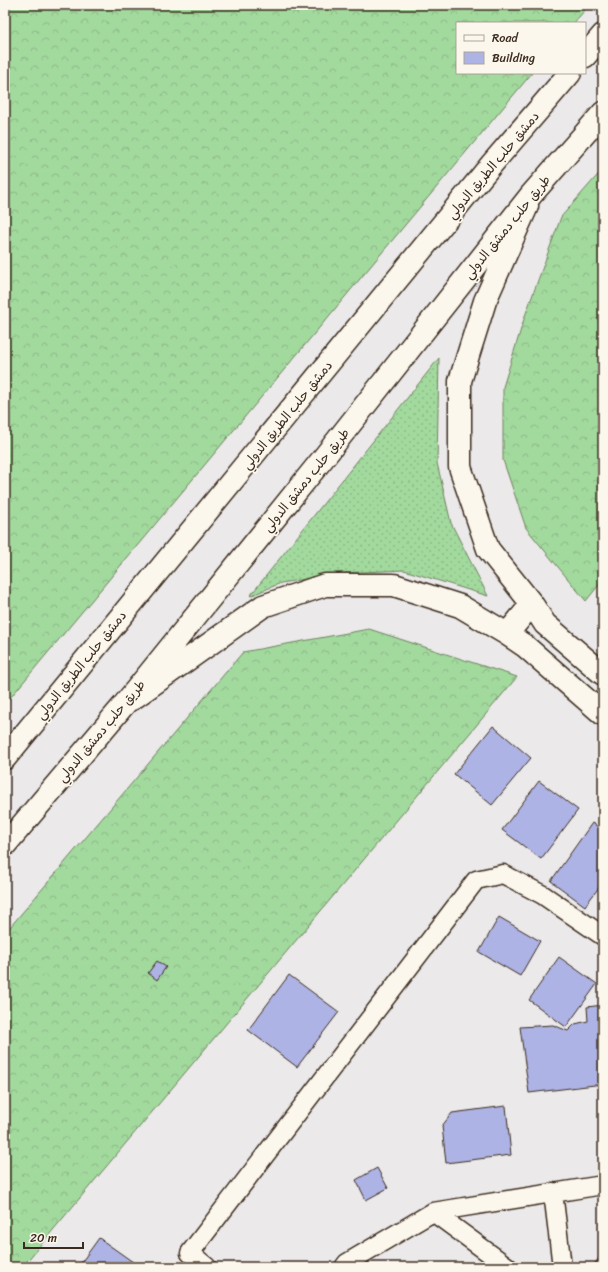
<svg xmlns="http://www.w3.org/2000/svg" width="608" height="1272" font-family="Sriracha,'Playpen Sans Arabic',sans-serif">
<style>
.grass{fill:url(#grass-dots);stroke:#6e825e}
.forest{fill:url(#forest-crowns);stroke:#6e825e}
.building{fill:#adb3e4;stroke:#3b2a1e}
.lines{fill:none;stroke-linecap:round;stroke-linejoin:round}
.street-casing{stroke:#3b2a1e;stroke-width:21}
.secondary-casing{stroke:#3b2a1e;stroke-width:25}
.highway-casing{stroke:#3b2a1e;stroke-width:25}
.street{stroke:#fbf7ec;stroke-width:18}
.secondary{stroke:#fbf7ec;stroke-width:22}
.highway{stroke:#fbf7ec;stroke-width:22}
.labels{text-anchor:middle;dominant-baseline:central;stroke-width:3.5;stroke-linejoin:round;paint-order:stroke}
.street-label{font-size:13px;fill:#3b2a1e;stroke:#fbf7ec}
</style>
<defs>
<pattern id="grass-dots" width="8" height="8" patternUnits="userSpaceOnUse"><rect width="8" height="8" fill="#a2d99d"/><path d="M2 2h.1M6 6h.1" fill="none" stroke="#8cba87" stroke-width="1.8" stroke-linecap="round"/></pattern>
<pattern id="forest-crowns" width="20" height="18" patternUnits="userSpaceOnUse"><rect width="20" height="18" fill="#a2d99d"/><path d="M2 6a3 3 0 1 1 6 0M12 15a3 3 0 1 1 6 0" fill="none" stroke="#8cba87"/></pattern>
</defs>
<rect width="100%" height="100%" fill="#ebe9ea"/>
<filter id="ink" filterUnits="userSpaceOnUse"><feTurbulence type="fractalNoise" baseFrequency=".025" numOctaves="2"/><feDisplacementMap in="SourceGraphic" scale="8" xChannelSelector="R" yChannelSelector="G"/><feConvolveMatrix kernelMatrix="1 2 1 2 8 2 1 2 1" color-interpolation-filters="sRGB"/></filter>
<g filter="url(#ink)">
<path class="grass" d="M439,358L437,463L451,523L488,596L404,570L341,573L281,583L250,596Z"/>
<path class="forest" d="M5,5H589L574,23H457V73H532L5,704Z
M603,169V580L586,601L526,528L503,460V387L525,316L561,217Z
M369,629L517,677L22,1267H5V933L243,652Z"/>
<path class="building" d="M493,726L531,758L492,805L454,774Z
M539,781L578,810L541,859L502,830Z
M592,823L603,830V882L585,906L551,881Z
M499,917L540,941L520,976L479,952Z
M559,957L597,984L566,1027L529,1000Z
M157,961L166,967L157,980L148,973Z
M289,975L339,1012L297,1067L248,1030Z
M603,1005V1084L529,1093L520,1027L553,1025L568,1031L575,1024L588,1021L587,1007Z
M506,1106L511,1155L446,1163L442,1126L452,1113Z
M377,1168L388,1188L366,1200L356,1180Z
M99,1238L140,1267H78Z
M603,1253V1267H592Z"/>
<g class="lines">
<g class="street-casing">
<path id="street" d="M553,1192L562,1267
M433,1212L508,1267
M207,1267L190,1253L476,880L503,874L543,895L603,936
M344,1267L347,1263L433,1212L603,1185"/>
</g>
<g class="secondary-casing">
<path id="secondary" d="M527,206L485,301L460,381V467L488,549L532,604L545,624L603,674
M507,634L532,604
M132,699L263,606L325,585H394L460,606L507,634L525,646L603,714"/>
</g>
<g class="highway-casing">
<path id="highway" d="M585,56L603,35
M5,758L491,165L570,73
M5,845L123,706L325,456L531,195L603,113"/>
</g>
<use href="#street" class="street"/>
<use href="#secondary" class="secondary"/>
<use href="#highway" class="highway"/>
</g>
</g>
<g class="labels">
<g class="street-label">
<text transform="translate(493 165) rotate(-50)">دمشق حلب الطريق الدولي</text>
<text transform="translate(507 227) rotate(-51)">طريق حلب دمشق الدولي</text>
<text transform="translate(287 415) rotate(-51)">دمشق حلب الطريق الدولي</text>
<text transform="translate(306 480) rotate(-51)">طريق حلب دمشق الدولي</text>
<text transform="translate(81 665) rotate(-51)">دمشق حلب الطريق الدولي</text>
<text transform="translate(101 731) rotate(-50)">طريق حلب دمشق الدولي</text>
</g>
</g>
<rect width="608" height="1272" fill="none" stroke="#fbf7ec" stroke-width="20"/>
<rect x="10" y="10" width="588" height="1252" fill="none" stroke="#3b2a1e" stroke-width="1.5" filter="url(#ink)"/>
<rect x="456" y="22" width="130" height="52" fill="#fbf7ec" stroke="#aea59a"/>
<rect x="464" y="35" width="20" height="6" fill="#fbf7ec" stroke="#aea59a"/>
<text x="492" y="42" font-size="12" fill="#3b2a1e">Road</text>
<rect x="464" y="52" width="20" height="12" fill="#adb3e4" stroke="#aea59a"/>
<text x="492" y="62" font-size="12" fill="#3b2a1e">Building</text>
<path d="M24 1242v6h59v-6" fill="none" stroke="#3b2a1e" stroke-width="2"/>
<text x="30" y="1242" font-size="12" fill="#3b2a1e" stroke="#fbf7ec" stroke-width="3" paint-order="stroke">20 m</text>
</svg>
